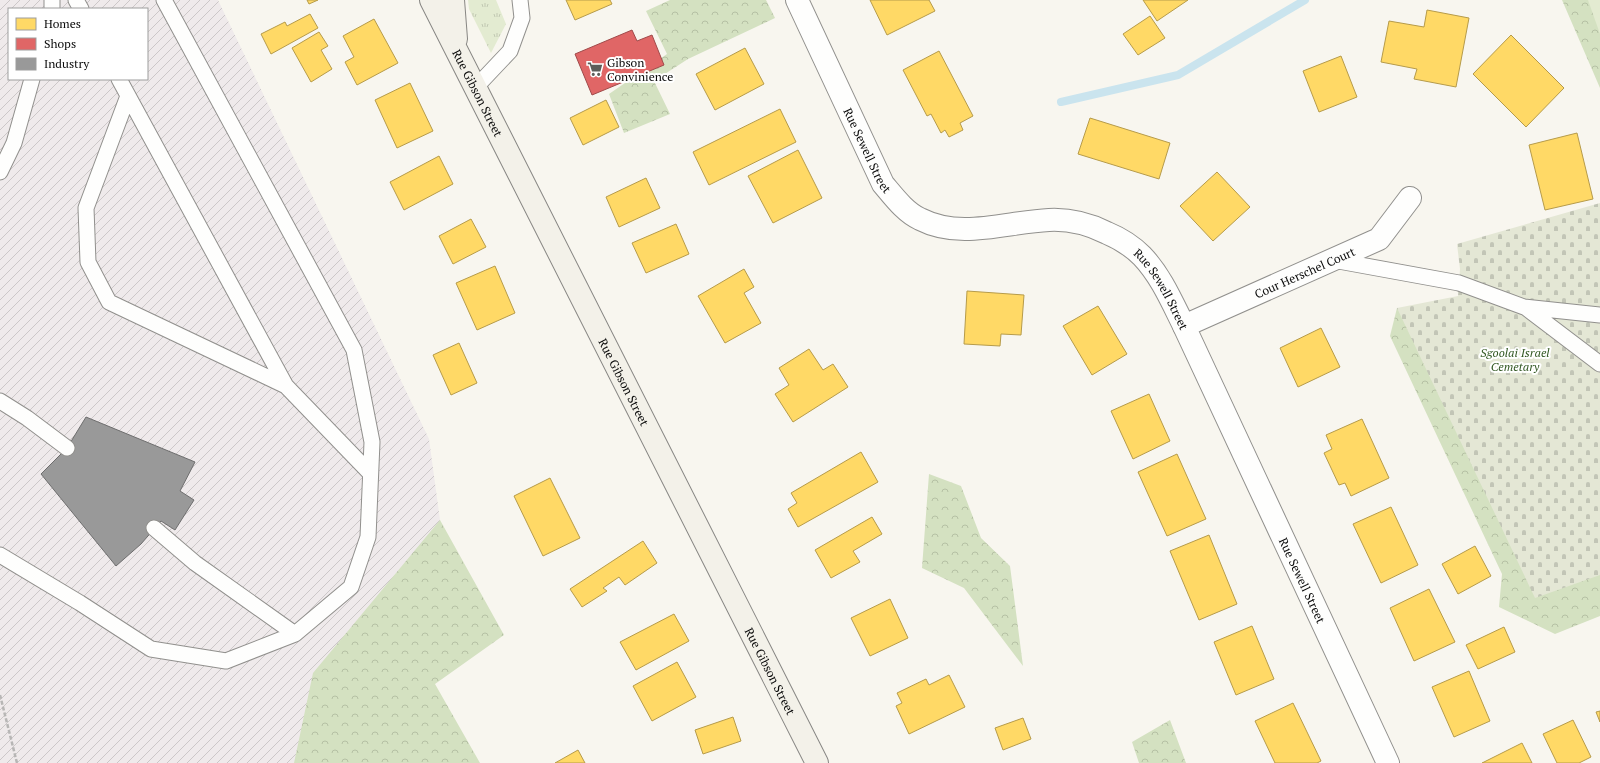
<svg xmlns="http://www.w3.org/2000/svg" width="1600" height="763" font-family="'PT Serif',serif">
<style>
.industrial{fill:url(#industrial-furrows);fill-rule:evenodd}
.grass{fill:url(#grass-tufts)}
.forest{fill:url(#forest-crowns)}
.cemetery{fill:url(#cemetery-stones)}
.park{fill:#e3ebd1}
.homes{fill:#ffd966;stroke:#b69b4a}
.shops{fill:#e06666;stroke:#a04a4a}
.industry{fill:#999;stroke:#6e6e6e}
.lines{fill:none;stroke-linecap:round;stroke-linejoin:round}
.stream{stroke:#cae4ee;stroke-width:8}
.lane-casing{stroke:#91908d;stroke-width:17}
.street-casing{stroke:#91908d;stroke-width:24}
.secondary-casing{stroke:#888784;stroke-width:24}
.path{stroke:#b7b6b5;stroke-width:2.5;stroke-dasharray:4 2;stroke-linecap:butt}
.lane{stroke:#fefefd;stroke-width:15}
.street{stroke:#fefefd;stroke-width:22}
.secondary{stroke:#f3f1e9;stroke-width:22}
.labels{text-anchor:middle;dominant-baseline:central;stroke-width:4;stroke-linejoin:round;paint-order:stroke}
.poi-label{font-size:12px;fill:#0a0a0a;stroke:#fff;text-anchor:start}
.street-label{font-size:12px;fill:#0a0a0a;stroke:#fff}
.park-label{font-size:12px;font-style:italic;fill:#335924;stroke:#fff}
</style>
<defs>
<pattern id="industrial-furrows" width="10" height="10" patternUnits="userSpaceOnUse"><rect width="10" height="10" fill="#efeaeb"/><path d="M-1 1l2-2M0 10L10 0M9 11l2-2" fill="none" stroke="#ccc7c8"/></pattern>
<pattern id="grass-tufts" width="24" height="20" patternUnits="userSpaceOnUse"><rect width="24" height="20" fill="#e3ebd1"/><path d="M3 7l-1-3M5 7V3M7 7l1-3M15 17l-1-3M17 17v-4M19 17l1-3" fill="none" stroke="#c1c8b2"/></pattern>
<pattern id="forest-crowns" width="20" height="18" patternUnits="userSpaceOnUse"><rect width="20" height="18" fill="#d4e1c1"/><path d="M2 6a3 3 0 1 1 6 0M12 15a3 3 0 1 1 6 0" fill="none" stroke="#b5c0a4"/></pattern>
<pattern id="cemetery-stones" width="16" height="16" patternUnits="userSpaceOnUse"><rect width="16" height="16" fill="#e4e7d5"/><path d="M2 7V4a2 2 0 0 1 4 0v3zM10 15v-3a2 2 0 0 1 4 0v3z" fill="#c2c5b6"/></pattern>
</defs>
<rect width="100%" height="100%" fill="#f8f6ef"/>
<path class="industrial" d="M0,0H218L429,439L440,520L366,707L368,763H0ZM9,9H147V79H9Z"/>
<path class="grass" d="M468,0H496L506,24L491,53L469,9Z"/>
<path class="forest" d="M670,0H766L775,18L688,59L654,81L670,114L624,133L609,94L667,54L646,11Z
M1562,0H1600V88Z
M1397,308L1445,330L1600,566V616L1555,634L1499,607L1502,574L1390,336Z
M929,474L961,486L981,538L1010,566L1023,666L964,588L922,568Z
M440,520L504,635L435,684L480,763H294L313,673Z
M1170,720L1186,763H1139L1132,742Z"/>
<path class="cemetery" d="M1600,203V575L1535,598L1397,308L1458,296L1460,269L1457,244Z"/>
<path class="park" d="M1588,0H1600V34Z"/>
<path class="homes" d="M307,0H318L309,4Z
M566,0H610L612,4L575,20Z
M870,0H929L935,11L887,35Z
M1143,0H1188L1157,21Z
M1427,10L1469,18L1456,87L1414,79L1417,69L1381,62L1389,21L1424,27Z
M310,14L318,28L271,54L261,34L285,22L287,26Z
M1150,16L1165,38L1138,55L1123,34Z
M374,19L398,63L357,85L345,62L354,57L343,36Z
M319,32L328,46L321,50L332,69L311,82L292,48Z
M1511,35L1564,88L1526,127L1473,74Z
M745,48L764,84L715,110L696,74Z
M939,51L973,116L960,123L963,130L949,137L945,130L941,133L931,114L927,116L903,70Z
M1341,56L1357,97L1319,112L1303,71Z
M410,83L433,131L397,148L375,100Z
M606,100L619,127L583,145L570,118Z
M780,109L796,142L709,185L693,152Z
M1090,118L1170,143L1159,179L1078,154Z
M1577,133L1593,199L1545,210L1529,145Z
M798,150L822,198L773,223L748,176Z
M439,156L453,184L404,210L390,182Z
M1217,172L1250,207L1213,241L1180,206Z
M646,178L660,208L619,227L606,197Z
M471,219L486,247L453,264L439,236Z
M676,224L689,254L646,273L632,243Z
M495,266L515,313L477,330L456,283Z
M744,269L754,287L744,293L761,323L725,343L698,296Z
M967,291L1024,295L1021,335L1001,334L1000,346L964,344Z
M1098,306L1127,354L1092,375L1063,326Z
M1321,328L1340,367L1298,387L1280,348Z
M459,343L477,383L451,395L433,355Z
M809,349L823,370L833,364L848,387L793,422L775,394L789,385L779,368Z
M1149,394L1170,441L1133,459L1111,411Z
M1362,419L1389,478L1351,496L1345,483L1339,485L1324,453L1332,449L1326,435Z
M861,452L878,482L798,527L788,509L797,503L791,493Z
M1177,454L1206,519L1167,536L1138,472Z
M550,478L580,538L543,556L514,496Z
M1391,507L1418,565L1381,583L1353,524Z
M872,517L882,534L853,551L860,562L831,578L815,550Z
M1209,535L1237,604L1199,620L1170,551Z
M643,541L657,563L625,585L619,577L603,588L607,591L582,607L570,589Z
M1475,546L1491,576L1458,594L1442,564Z
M1429,589L1455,642L1414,661L1390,608Z
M890,599L908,638L870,656L851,618Z
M674,614L689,641L636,670L620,642Z
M1252,626L1274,679L1236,695L1214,642Z
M1504,627L1515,652L1478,669L1466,645Z
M677,662L696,697L652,721L633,686Z
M1469,671L1490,721L1454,737L1432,687Z
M949,675L965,707L909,734L896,706L902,703L897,693L926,679L929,685Z
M1293,703L1321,761L1317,763H1275L1255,721Z
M1600,711V722L1596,712Z
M733,717L741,741L703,754L695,730Z
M1023,718L1031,739L1003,750L995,728Z
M1573,720L1591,757L1579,763H1557L1543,734Z
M1522,743L1532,763H1482Z
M578,750L585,763H555Z"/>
<path class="shops" d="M632,30L637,41L652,35L664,65L592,95L575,54Z"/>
<path class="industry" d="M86,417L195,462L180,491L194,500L175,530L161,521L141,544L116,566L41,474L67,448Z"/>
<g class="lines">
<path class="stream" d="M1061,102L1178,75L1305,0"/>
<g class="lane-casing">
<path id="lane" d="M52,0V9
M76,0L81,9
M119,79L286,386L370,473
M475,88L510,51L522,18L520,0
M128,96L86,208L88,262L109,302L286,386
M0,172L14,143L32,79
M1333,260L1459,283L1524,307L1600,315
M1525,307L1600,364
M0,401L27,418L67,448
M154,528L195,563L295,634
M0,555L80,603L151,649L226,661L295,634L351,587L368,537L372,442L354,350L164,0"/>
</g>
<g class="street-casing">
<g id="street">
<path id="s1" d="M797,0L883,184C894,197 905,212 920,219C961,240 1006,222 1049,220C1069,219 1089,224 1107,233C1119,238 1133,247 1142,256C1161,276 1172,302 1184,326L1388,763"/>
<path id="s2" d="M1184,326L1379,239L1410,198"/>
</g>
</g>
<g class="secondary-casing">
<g id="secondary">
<path id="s3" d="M431,0L817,763"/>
<path d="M453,0L456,39"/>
</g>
</g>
<path class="path" d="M0,695L17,763"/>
<use href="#lane" class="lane"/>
<use href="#street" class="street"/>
<use href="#secondary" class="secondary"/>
</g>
<defs>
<g id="supermarket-bare" transform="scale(1.2)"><path d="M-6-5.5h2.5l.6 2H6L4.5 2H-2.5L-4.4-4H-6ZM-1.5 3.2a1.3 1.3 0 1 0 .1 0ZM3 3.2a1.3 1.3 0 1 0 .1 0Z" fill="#5d5d5a" stroke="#fff" stroke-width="2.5" paint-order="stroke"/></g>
</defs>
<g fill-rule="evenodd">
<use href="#supermarket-bare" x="595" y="69"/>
</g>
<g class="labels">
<g class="poi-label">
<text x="607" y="62">Gibson<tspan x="607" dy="14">Convinience</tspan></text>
</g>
<g class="street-label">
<text stroke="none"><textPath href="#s3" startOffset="104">Rue Gibson Street</textPath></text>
<text stroke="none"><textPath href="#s1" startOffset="166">Rue Sewell Street</textPath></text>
<text stroke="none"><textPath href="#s2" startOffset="132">Cour Herschel Court</textPath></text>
<text stroke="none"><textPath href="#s1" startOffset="526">Rue Sewell Street</textPath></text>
<text stroke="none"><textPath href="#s3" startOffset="428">Rue Gibson Street</textPath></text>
<text stroke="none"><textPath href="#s1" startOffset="850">Rue Sewell Street</textPath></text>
<text stroke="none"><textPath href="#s3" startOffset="752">Rue Gibson Street</textPath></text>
</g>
<g class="park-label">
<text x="1515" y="352">Sgoolai Israel<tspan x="1515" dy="14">Cemetary</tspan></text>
</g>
</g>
<rect x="8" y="8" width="140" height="72" fill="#ffffff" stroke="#9d9d9d"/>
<rect x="16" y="18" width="20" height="12" fill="#ffd966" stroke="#9d9d9d"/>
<text x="44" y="28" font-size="12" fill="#0a0a0a">Homes</text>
<rect x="16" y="38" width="20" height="12" fill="#e06666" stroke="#9d9d9d"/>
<text x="44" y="48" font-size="12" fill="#0a0a0a">Shops</text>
<rect x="16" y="58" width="20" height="12" fill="#999999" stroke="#9d9d9d"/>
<text x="44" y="68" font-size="12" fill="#0a0a0a">Industry</text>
</svg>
